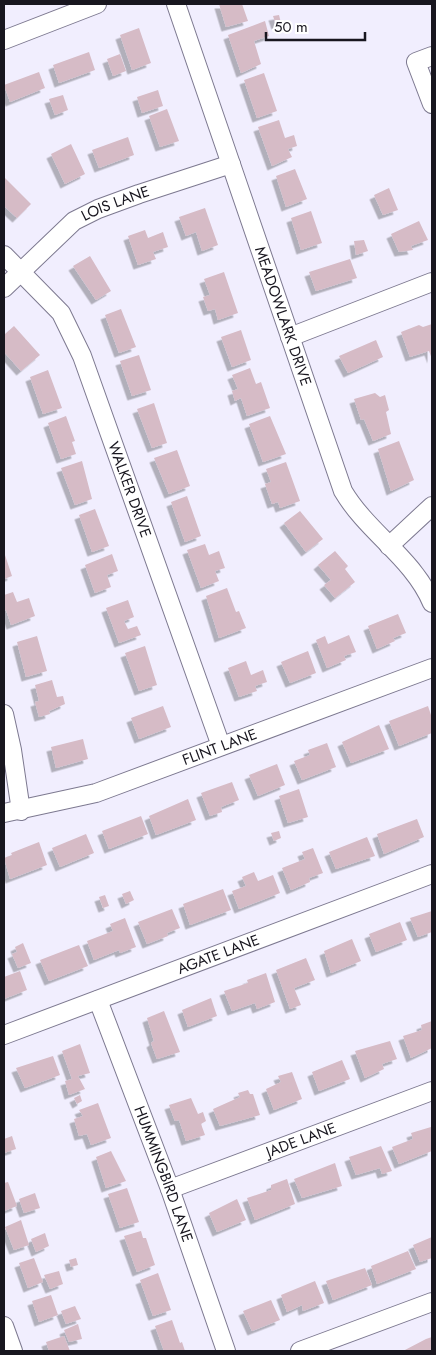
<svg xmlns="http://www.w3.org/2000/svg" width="436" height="1355" font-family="Jost,sans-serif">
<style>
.building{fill:#d6bbc6;filter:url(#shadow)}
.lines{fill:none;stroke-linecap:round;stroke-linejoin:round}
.minor-casing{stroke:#7d7990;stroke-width:20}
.minor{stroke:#fff;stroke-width:18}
.labels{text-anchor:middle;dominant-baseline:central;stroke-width:4.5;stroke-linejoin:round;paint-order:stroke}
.street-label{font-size:15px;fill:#18161f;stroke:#fff}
</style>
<defs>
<filter id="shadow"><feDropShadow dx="-4.5" dy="4.5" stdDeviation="0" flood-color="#0004"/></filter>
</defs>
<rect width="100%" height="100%" fill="#f1eefe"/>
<path class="building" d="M219,4H242L248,21L226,27Z
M279,15L281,23L276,25L273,16Z
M265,21L269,36L254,41L261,64L241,73L228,35Z
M139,28L151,63L132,70L120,35Z
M89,52L95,70L59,83L53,65Z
M120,54L126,71L113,76L107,59Z
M39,72L45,88L10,102L4,85Z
M264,73L277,111L257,118L244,80Z
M158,90L163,106L142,113L137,97Z
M63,95L68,110L55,115L49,99Z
M167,109L179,141L160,147L149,116Z
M279,120L285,138L294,135L297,146L288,149L292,157L272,166L258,127Z
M128,137L134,155L99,168L92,150Z
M71,144L85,174L65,184L51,154Z
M295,169L307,199L286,207L276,176Z
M4,177L31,204L17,218L4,206Z
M389,188L398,210L383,215L374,195Z
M205,208L218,245L202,251L196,232L186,236L179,217Z
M311,211L322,243L301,250L291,218Z
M419,221L428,240L411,246L413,250L399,252L391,234Z
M145,230L148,238L163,232L168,247L153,252L156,259L138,265L128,236Z
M364,240L368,251L356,255L354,241Z
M90,256L111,291L96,300L73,266Z
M350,259L357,278L316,291L309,272Z
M224,272L238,313L218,320L215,309L208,311L203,297L210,295L204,279Z
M121,309L136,347L119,353L105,315Z
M432,324V359L429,351L410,357L401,332L419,325L423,327Z
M14,326L40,355L21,371L4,352V335Z
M241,330L251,360L232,367L221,337Z
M376,340L383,357L348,373L339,356Z
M139,355L151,390L132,396L120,361Z
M250,368L256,384L261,382L270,408L247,416L241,398L235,401L232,391L238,389L232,375Z
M48,370L62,408L43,414L30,377Z
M375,393L380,397L385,395L389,410L386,412L391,434L373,441L364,419L361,420L354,399Z
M154,403L167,443L152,448L137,409Z
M66,416L75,441L72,442L76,454L61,459L48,423Z
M270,416L286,454L263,462L249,424Z
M399,441L414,480L391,491L378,449Z
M177,450L190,486L169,494L154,458Z
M82,461L92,499L75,505L61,468Z
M286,462L300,501L280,508L278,502L272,504L265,484L271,482L266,469Z
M187,496L201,536L185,542L171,502Z
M95,509L109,546L92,552L79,515Z
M300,511L323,539L306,552L284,523Z
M205,544L209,555L219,551L225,568L215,571L219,581L201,588L187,550Z
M335,551L348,566L345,569L355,582L335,598L324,585L331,580L318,565Z
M4,552L12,576L4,579Z
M112,554L118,571L107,575L111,587L95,593L85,565Z
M227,588L236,612L239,611L246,628L219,638L206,596Z
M13,592L17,602L29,598L35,616L11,625L6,610L4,611V595Z
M128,600L134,617L124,621L128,629L137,626L141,635L119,643L106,608Z
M398,614L406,633L393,638L395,641L377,649L368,626Z
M349,635L356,652L344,656L346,660L327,668L316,640L325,636L328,644Z
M37,636L47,671L26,677L17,642Z
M145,646L157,685L139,691L125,653Z
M308,651L316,673L290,683L281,662Z
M246,661L251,675L263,670L267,682L255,686L257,691L239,697L228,668Z
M52,680L57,697L63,696L65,704L49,711L50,714L39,717L35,702L39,701L35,685Z
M163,706L171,727L139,739L131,718Z
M428,706L432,718V733L399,746L389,721Z
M379,725L389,749L351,763L342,742Z
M83,739L88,759L56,768L51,747Z
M327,743L336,767L302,780L294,761L310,755L308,750Z
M277,764L285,785L258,796L249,775Z
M232,782L239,800L221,807L222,812L210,816L201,793Z
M299,789L308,817L288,823L279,796Z
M188,799L196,820L156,835L149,816Z
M141,816L148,834L109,849L102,831Z
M417,819L424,837L384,854L377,834Z
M279,831L281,838L274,841L271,833Z
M86,834L94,853L60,867L52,848Z
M367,837L375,856L336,869L329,852Z
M39,842L47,865L10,879L4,858L12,855L11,853Z
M313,848L323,873L309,878L310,882L291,890L282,868L305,859L302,852Z
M254,872L258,881L273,875L280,893L239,909L232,891L246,886L242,877Z
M223,889L231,910L190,925L183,904Z
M130,891L134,900L126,904L122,894Z
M105,895L109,906L103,908L99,897Z
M172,909L180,928L167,933L168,936L147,944L138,922Z
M432,911V932L418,937L410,918Z
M125,918L136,947L120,953L119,950L94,960L87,941L113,931L110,924Z
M400,922L407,940L376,952L369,934Z
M352,939L361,961L331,973L324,951Z
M23,943L31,963L18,968L12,954L17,952L15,947Z
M79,945L88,966L49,981L40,960Z
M306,958L315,980L294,988L301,1005L290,1009L276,970Z
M20,971L27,990L4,999V977Z
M266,973L275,1002L257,1009L255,1003L232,1011L224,991L248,983L247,980Z
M211,998L217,1016L188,1027L182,1010Z
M164,1011L180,1052L157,1059L151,1043L154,1041L147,1018Z
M432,1021V1048L411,1058L403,1036L422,1030L421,1025Z
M390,1041L397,1059L382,1064L384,1069L365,1078L355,1051Z
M80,1044L90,1073L78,1076L85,1089L69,1095L65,1081L72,1079L62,1051Z
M53,1056L60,1075L25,1088L16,1068Z
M342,1060L350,1079L319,1091L312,1072Z
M292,1072L302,1099L274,1110L266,1089L281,1082L278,1076Z
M248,1090L250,1094H253L260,1115L220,1126L213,1109L240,1097L238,1093Z
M80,1095L82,1101L77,1104L74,1098Z
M191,1098L198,1114L203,1112L206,1121L201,1124L205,1135L186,1141L179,1120L175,1121L169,1105Z
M98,1103L111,1138L91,1145L87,1134L79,1136L74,1119L83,1116L79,1110Z
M431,1127L432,1151L399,1164L392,1147L413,1139L411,1133Z
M12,1136L16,1149L4,1153V1139Z
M381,1146L392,1171L382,1174L380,1168L356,1175L349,1157Z
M111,1151L126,1181L106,1188L96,1157Z
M335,1163L342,1186L302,1198L294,1179Z
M287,1179L295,1204L255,1220L247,1198L271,1190V1185Z
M8,1182L17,1206L4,1211V1183Z
M127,1188L139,1222L120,1228L108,1194Z
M35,1193L40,1208L24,1213L19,1199Z
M237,1199L246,1220L217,1232L209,1213Z
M21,1220L29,1245L14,1250L5,1227Z
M141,1231L143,1238H146L155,1265L137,1272L124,1236Z
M45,1233L49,1246L36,1252L31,1239Z
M432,1237V1258L420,1262L413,1245Z
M408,1251L416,1269L377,1284L371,1266Z
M34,1258L43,1282L28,1288L19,1263Z
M76,1258L78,1265L71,1267L69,1260Z
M365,1268L372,1285L333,1300L326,1281Z
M59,1271L63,1284L50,1289L44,1275Z
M158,1273L171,1310L153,1316L140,1280Z
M315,1281L324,1303L303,1311L302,1305L287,1312L281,1295Z
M51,1295L58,1315L39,1322L32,1301Z
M271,1300L280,1320L252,1331L243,1311Z
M75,1306L81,1319L66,1324L61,1311Z
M172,1320L180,1343L182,1342L185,1351H164L155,1326Z
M78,1324L82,1339L69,1342L64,1330Z
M64,1336L70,1351H49L46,1342Z
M432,1337V1351H403L426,1339Z"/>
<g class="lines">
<g class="minor-casing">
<g id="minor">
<path id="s1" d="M176,4L343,491C368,533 413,558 432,603"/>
<path d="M4,40L97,4"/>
<path d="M432,56L416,62L432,104"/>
<path id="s2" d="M4,255L61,313L82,356L221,746"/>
<path id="s3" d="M4,288L74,221L98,209L139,194L231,164"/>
<path d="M290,337L432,282"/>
<path d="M389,546L432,506"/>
<path d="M4,714L12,750L21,811"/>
<path id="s4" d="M4,813L96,793L432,668"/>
<path id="s5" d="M98,1000L170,1189L226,1351"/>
<path id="s6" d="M4,1035L432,874"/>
<path id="s7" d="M170,1189L432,1091"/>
<path d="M4,1326L13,1351"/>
<path d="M300,1351L432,1302"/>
</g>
</g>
<use href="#minor" class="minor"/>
</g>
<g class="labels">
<g class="street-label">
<text stroke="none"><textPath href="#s3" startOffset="142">LOIS LANE</textPath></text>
<text stroke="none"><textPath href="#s1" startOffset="330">MEADOWLARK DRIVE</textPath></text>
<text stroke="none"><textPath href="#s2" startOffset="271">WALKER DRIVE</textPath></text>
<text stroke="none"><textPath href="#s4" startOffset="226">FLINT LANE</textPath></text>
<text stroke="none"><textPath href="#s6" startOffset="229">AGATE LANE</textPath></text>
<text stroke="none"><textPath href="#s7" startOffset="140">JADE LANE</textPath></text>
<text stroke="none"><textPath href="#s5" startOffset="186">HUMMINGBIRD LANE</textPath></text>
</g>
</g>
<rect width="436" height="1355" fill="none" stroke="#18161f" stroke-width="10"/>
<path d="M266 32v8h99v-8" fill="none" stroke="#18161f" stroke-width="2.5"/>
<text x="274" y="32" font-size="15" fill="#18161f" stroke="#ffffff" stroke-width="4" paint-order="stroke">50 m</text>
</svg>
